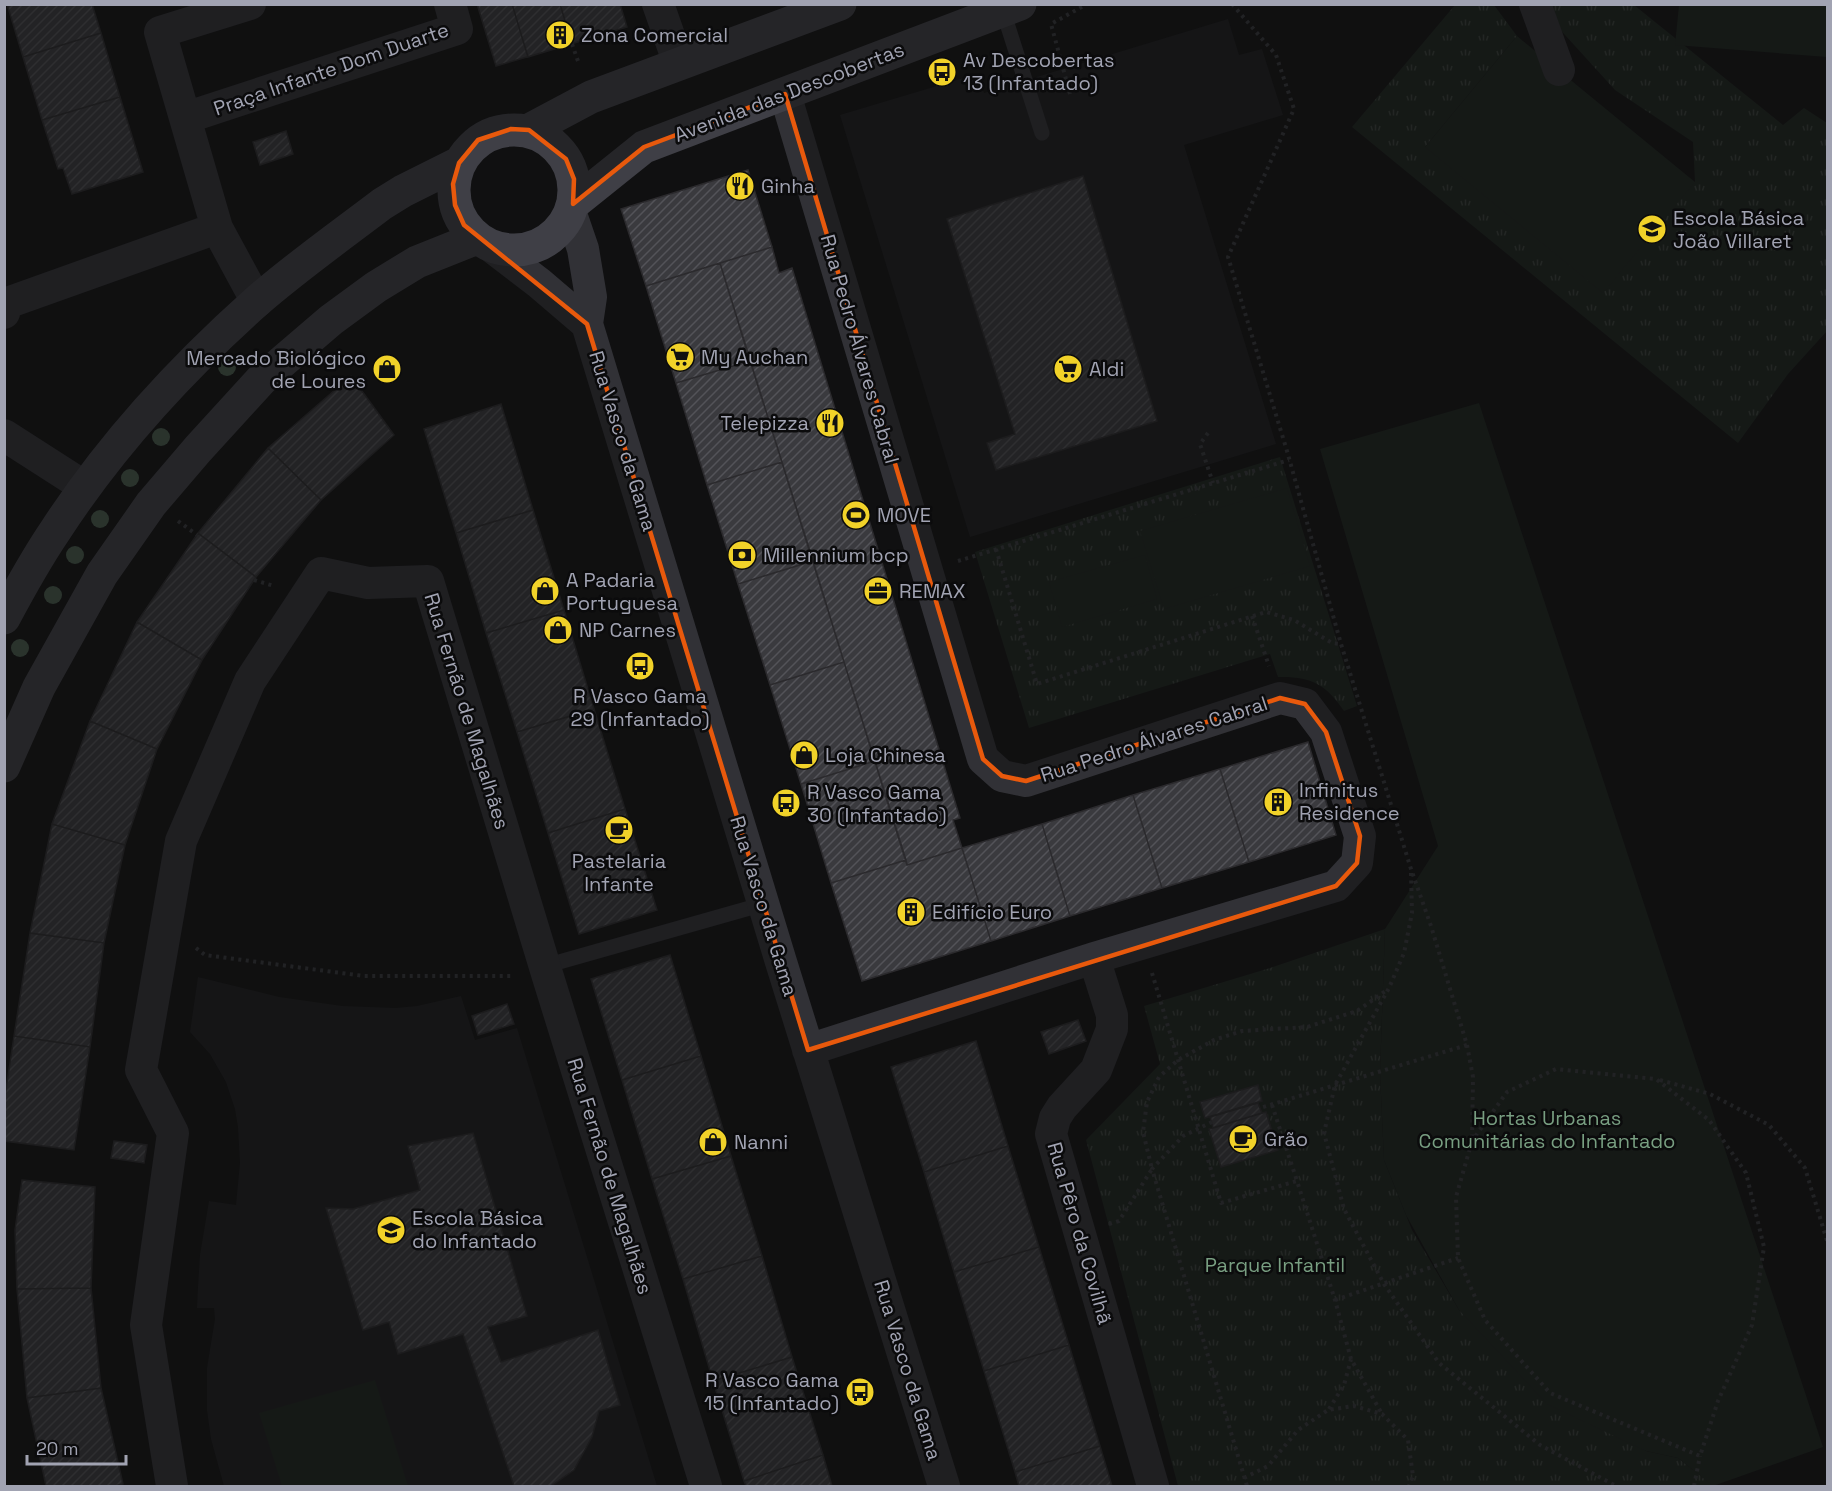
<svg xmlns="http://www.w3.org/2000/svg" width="1832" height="1491" font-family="'Space Grotesk',sans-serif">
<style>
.built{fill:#1c1c1e}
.grass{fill:url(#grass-tufts)}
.garden{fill:#1c241e}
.building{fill:url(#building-hatch);stroke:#2b2a2d;stroke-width:1.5}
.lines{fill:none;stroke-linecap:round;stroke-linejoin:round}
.path{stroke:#37383d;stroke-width:4;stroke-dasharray:3 4.5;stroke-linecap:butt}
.lane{stroke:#313136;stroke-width:15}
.street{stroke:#313136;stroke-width:32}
.secondary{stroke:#3f3f46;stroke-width:33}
.tree{fill:#495e4f}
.marked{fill:none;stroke:#e8590c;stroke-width:4.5;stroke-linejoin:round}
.labels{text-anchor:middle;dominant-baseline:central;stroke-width:5;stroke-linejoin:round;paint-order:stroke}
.poi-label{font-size:20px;fill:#a1a3b2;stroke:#0b0b0c;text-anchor:start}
.street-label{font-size:20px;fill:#a1a3b2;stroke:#0b0b0c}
.park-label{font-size:20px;fill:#789e81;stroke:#0b0b0c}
</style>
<defs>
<pattern id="grass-tufts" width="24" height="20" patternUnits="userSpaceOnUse" patternTransform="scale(1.5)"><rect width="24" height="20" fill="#1c241e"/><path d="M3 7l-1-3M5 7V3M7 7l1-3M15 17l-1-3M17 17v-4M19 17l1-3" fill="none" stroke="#3a413c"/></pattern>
<pattern id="building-hatch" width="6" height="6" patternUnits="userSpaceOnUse" patternTransform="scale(1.5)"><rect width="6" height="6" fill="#3a3a3e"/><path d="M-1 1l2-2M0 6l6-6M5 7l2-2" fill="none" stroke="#535358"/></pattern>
</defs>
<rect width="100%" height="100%" fill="#101011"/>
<path class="built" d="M1228,19L1239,55L1262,49L1283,115L1184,145L1276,444L970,537L840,115L977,74L984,93Z
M198,977L279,997L342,1006L396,1008L417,1006L461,996L475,1040L517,1028L657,1486H224L211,1439L207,1410V1368L215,1319L214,1308H197L198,1287L200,1255L209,1201L236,1205L240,1163L238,1127L235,1109L226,1082L210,1054L190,1032Z"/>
<path class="grass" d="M1455,5H1494L1517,36L1425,147L1695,182L1693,142L1615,90L1545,13V5H1634L1783,125L1804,108L1827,123V331L1788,374L1738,443L1352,127Z
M1280,457L1357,706L1344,711C1326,684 1310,676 1278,677L1270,654L1029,728L975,552Z
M1385,929L1380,1073L1384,1160L1412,1230L1459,1310L1646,1451L1678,1458L1714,1486H1178L1086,1140L1160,1064L1144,1006L1270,968Z"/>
<path class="garden" d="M1679,5H1827V57L1675,45Z
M1517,36L1695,182L1603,293L1425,147Z
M1479,403L1823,1447L1713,1486L1678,1458L1646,1451L1547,1404L1459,1310L1406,1215L1384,1160L1380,1073L1385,929L1438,846L1320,449Z
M1287,488L1310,566L1164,609L1140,531Z
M1145,555L1157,599L1062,627L1049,582Z
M375,1380L408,1486H282L259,1413Z"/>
<path class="building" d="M7,4H92L101,33L23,57Z
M477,4H560L572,44L496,66Z
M512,4H620L627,27L528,57Z
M101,33L120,97L42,120L23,57Z
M120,97L143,172L72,194L63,168L58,169L42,120Z
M286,131L293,154L260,165L253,142Z
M748,170L772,247L646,286L621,209Z
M1083,176L1157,421L996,470L987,443L1015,434L947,219Z
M772,247L779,273L792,268L960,818L953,820L962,848L907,865L720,263Z
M720,263L750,361L676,383L646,286Z
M750,361L782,462L707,485L676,383Z
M351,376L394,435L321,500L268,448Z
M501,404L533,510L456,533L424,429Z
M268,448L321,500L256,577L198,533Z
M782,462L813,561L738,584L707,485Z
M533,510L564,610L486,633L456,533Z
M198,533L256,577L202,660L137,622Z
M813,561L844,662L770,685L738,584Z
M564,610L594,709L517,732L486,633Z
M137,622L202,660L157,749L90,721Z
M844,662L875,761L801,784L770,685Z
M594,709L625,809L548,833L517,732Z
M90,721L157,749L125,845L52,824Z
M1308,742L1336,835L1249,862L1220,769Z
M875,761L906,860L831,883L801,784Z
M1220,769L1249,862L1162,888L1133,795Z
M1133,795L1162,888L1070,916L1042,824Z
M625,809L657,910L579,934L548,833Z
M52,824L125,845L104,943L30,933Z
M1042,824L1070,916L991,941L962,848Z
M962,848L991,941L862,981L831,883L906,860L907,865Z
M30,933L104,943L90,1047L14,1036Z
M670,955L701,1056L622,1080L591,979Z
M507,1004L514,1024L478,1035L472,1016Z
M1078,1020L1086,1041L1049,1054L1041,1032Z
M14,1036L90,1047L74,1150L4,1141V1103Z
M976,1041L1008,1146L924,1172L891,1067Z
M701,1056L731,1156L652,1179L622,1080Z
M1258,1085L1262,1101L1205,1118L1200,1102Z
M1258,1103L1262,1113L1213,1128L1210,1117Z
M1266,1112L1278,1150L1221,1167L1209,1129Z
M473,1133L527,1316L488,1327L501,1362L598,1330L620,1405L599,1411L592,1437L574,1470L551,1486H514L463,1334L398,1354L389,1322L363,1330L326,1208L353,1209L420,1190L408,1146Z
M114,1141L147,1145L144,1163L111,1158Z
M1008,1146L1039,1247L954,1272L924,1172Z
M731,1156L762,1256L683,1279L652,1179Z
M22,1180L95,1187L91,1288L17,1289L15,1230Z
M1039,1247L1069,1345L984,1371L954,1272Z
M762,1256L792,1357L713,1381L683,1279Z
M91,1288L101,1388L27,1398L17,1289Z
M1069,1345L1100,1446L1015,1472L984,1371Z
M792,1357L823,1455L744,1481L713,1381Z
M101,1388L123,1484L115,1486H46L27,1398Z
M1100,1446L1112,1486H1019L1015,1472Z
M823,1455L832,1486H746L744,1481Z"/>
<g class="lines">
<path class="path" d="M1232,4L1276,55L1294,109L1228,257L1287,451L1341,644L1411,869L1431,926L1467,1045L1260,1108
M572,44L579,64
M1070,94L1051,24L1087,4
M1208,433L1200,444L1213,483
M178,521L197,535
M996,549L1037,684L1266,612L1294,620L1332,643L1341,644
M958,561L1289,460
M254,580L274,586
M1252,616L1269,666
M1411,873L1412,913L1404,953L1389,988L1335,1085L1324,1133L1344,1209L1384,1284L1439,1363L1540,1445L1616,1486
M196,948L205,955L364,976H514
M1152,973L1221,1203L1297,1181L1335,1300L1351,1359L1382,1414
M1467,1045L1473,1077L1472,1141L1456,1197L1458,1258L1485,1320L1550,1393L1700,1456L1718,1401L1752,1325L1764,1247L1746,1173L1709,1120L1656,1079L1556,1069L1507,1092L1472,1141
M1660,1080L1710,1094L1769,1125L1805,1168L1828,1244
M1272,1105L1297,1181
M1212,1122L1183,1136L1152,1169L1247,1486
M1109,1224L1119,1221L1152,1169L1143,1132L1147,1102L1159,1077L1178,1060L1214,1040L1242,1031L1307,1027L1357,1011L1387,990
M1335,1300L1458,1258
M1329,1409L1344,1385L1351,1359
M1244,1478L1268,1466L1298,1430L1328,1410L1354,1406L1382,1414L1408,1440L1413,1476L1409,1486
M1694,1486L1700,1456"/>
<path class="lane" d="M1003,11L1042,133
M545,966L764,904"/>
<path class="street" d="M250,4L160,32L217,228L257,302
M658,4L679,64
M1535,4L1559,70
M785,94L983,759L1002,776L1026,781L1280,698L1305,704L1326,732L1360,836L1357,863L1336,886L1094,958L808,1050
M185,118L457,29L450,4
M570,211L583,249L591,297L587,324L781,962L944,1486
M492,247L539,283L587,324
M4,313L7,303L217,228
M4,435L85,487
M1094,958L1112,1015V1029L1096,1070L1062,1107L1055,1118L1051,1134L1153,1486
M172,1486L146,1325L173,1133L141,1070L181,841L250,681L321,573L368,583L428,581L548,977L706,1486"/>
<path class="secondary" d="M454 190a60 60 0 1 1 120 0a60 60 0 1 1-120 0Z
M529,130L591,97L840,4
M573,204L644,147L1020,4
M4,618C20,588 36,559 55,531C110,446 181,369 256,302C296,267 340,236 382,204L403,191L459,163
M4,766L39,687L102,574L151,504L198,449L261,380L331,320L376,287L417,262L477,238"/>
</g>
<g class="tree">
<circle cx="227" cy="367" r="9"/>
<circle cx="161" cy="437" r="9"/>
<circle cx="130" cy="478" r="9"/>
<circle cx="100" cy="519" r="9"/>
<circle cx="75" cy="555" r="9"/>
<circle cx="53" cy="595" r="9"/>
<circle cx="20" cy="648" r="9"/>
</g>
<path d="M0 0H1832V1491H0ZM785,94L983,759L1002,776L1026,781L1280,698L1305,704L1326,732L1360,836L1357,863L1336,886L808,1050L587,324L464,225L455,205L453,184L459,163L478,140L511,129L529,130L566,159L574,179L573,204L644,147Z" fill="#101011" fill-opacity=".55" fill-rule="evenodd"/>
<path class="marked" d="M785,94L983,759L1002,776L1026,781L1280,698L1305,704L1326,732L1360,836L1357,863L1336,886L808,1050L587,324L464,225L455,205L453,184L459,163L478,140L511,129L529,130L566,159L574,179L573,204L644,147Z"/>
<defs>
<g id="building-disc" transform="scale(1.5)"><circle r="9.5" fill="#f1d229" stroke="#0b0b0c"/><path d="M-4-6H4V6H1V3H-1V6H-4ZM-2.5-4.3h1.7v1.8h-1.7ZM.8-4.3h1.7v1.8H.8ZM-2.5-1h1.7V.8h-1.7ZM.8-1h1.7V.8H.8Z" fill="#111"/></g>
<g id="bus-disc" transform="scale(1.5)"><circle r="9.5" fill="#f1d229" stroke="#0b0b0c"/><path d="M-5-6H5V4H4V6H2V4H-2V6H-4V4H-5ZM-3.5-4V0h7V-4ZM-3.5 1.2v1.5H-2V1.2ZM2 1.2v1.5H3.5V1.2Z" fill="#111"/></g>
<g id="restaurant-disc" transform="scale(1.5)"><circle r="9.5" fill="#f1d229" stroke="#0b0b0c"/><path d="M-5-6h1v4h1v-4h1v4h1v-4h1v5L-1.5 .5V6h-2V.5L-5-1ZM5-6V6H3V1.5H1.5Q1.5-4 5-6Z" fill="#111"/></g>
<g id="school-disc" transform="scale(1.5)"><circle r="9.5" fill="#f1d229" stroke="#0b0b0c"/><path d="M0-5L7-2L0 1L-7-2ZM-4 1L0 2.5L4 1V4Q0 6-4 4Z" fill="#111"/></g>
<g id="supermarket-disc" transform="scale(1.5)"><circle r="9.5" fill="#f1d229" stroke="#0b0b0c"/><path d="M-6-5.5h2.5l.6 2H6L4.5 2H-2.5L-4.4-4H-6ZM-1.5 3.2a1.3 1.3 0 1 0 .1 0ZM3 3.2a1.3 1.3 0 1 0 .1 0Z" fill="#111"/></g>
<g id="shop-disc" transform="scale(1.5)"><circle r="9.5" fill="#f1d229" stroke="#0b0b0c"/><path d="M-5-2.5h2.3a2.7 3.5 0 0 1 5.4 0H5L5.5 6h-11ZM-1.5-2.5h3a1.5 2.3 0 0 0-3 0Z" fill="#111"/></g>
<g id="stadium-disc" transform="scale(1.5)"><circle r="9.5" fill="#f1d229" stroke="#0b0b0c"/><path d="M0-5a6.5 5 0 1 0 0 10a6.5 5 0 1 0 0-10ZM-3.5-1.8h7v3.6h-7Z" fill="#111"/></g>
<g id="bank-disc" transform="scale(1.5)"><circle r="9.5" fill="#f1d229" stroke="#0b0b0c"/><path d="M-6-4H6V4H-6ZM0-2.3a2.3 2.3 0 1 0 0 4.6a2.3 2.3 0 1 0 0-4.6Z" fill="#111"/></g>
<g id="office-disc" transform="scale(1.5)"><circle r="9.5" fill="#f1d229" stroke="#0b0b0c"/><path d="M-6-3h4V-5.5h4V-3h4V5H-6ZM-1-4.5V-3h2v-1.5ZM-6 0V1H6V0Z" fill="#111"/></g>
<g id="cafe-disc" transform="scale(1.5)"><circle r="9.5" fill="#f1d229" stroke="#0b0b0c"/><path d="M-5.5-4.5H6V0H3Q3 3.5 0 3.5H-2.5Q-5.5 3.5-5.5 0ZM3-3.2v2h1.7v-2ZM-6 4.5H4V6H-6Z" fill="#111"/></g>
</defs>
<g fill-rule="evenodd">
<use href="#building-disc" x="560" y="35"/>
<use href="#bus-disc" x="942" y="72"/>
<use href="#restaurant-disc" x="740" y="186"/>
<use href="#school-disc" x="1652" y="229"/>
<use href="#supermarket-disc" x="680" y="357"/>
<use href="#shop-disc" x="387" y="369"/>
<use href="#supermarket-disc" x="1068" y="369"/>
<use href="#restaurant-disc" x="830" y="423"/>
<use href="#stadium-disc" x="856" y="515"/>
<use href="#bank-disc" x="742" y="555"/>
<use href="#shop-disc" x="545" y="591"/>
<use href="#office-disc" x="878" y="591"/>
<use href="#shop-disc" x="558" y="630"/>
<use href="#bus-disc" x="640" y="666"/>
<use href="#shop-disc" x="804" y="755"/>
<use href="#building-disc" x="1278" y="802"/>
<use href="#bus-disc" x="786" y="803"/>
<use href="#cafe-disc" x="619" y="830"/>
<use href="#building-disc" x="911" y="912"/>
<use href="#cafe-disc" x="1243" y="1139"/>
<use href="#shop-disc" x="713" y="1142"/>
<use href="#school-disc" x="391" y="1230"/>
<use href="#bus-disc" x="860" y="1392"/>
</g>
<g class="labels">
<g class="poi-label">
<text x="581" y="35">Zona Comercial</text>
<text x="963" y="60">Av Descobertas<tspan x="963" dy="23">13 (Infantado)</tspan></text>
<text x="761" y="186">Ginha</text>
<text x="1673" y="218">Escola Básica<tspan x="1673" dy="23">João Villaret</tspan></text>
<text x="701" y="357">My Auchan</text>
<text x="366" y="358" text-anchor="end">Mercado Biológico<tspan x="366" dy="23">de Loures</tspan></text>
<text x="1089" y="369">Aldi</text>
<text x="809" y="423" text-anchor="end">Telepizza</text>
<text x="877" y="515">MOVE</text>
<text x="763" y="555">Millennium bcp</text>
<text x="566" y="580">A Padaria<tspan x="566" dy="23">Portuguesa</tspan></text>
<text x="899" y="591">REMAX</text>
<text x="579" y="630">NP Carnes</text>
<text x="640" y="696" text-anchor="middle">R Vasco Gama<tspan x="640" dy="23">29 (Infantado)</tspan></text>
<text x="825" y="755">Loja Chinesa</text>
<text x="1299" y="790">Infinitus<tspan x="1299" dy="23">Residence</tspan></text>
<text x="807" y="792">R Vasco Gama<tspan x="807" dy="23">30 (Infantado)</tspan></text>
<text x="619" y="861" text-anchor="middle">Pastelaria<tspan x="619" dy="23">Infante</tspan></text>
<text x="932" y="912">Edifício Euro</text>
<text x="1264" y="1139">Grão</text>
<text x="734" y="1142">Nanni</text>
<text x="412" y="1218">Escola Básica<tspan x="412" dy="23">do Infantado</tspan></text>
<text x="839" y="1380" text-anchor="end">R Vasco Gama<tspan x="839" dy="23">15 (Infantado)</tspan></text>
</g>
<g class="street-label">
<text transform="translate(331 69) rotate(-19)">Praça Infante Dom Duarte</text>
<text transform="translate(789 92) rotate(-21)">Avenida das Descobertas</text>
<text transform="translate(860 349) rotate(74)">Rua Pedro Álvares Cabral</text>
<text transform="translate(623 441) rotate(73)">Rua Vasco da Gama</text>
<text transform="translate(467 711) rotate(73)">Rua Fernão de Magalhães</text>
<text transform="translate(1154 739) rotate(-18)">Rua Pedro Álvares Cabral</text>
<text transform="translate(764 906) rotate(73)">Rua Vasco da Gama</text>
<text transform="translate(610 1176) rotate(73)">Rua Fernão de Magalhães</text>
<text transform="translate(1080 1233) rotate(74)">Rua Pêro da Covilhã</text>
<text transform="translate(908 1370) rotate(73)">Rua Vasco da Gama</text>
</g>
<g class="park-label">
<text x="1547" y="1118">Hortas Urbanas<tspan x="1547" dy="23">Comunitárias do Infantado</tspan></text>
<text x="1275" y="1265">Parque Infantil</text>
</g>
</g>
<rect width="1832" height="1491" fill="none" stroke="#a1a3b2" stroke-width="12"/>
<path d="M27 1455v9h99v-9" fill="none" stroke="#a1a3b2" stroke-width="3"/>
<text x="36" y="1455" font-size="18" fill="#a1a3b2" stroke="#0b0b0c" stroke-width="4.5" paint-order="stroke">20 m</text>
</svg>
